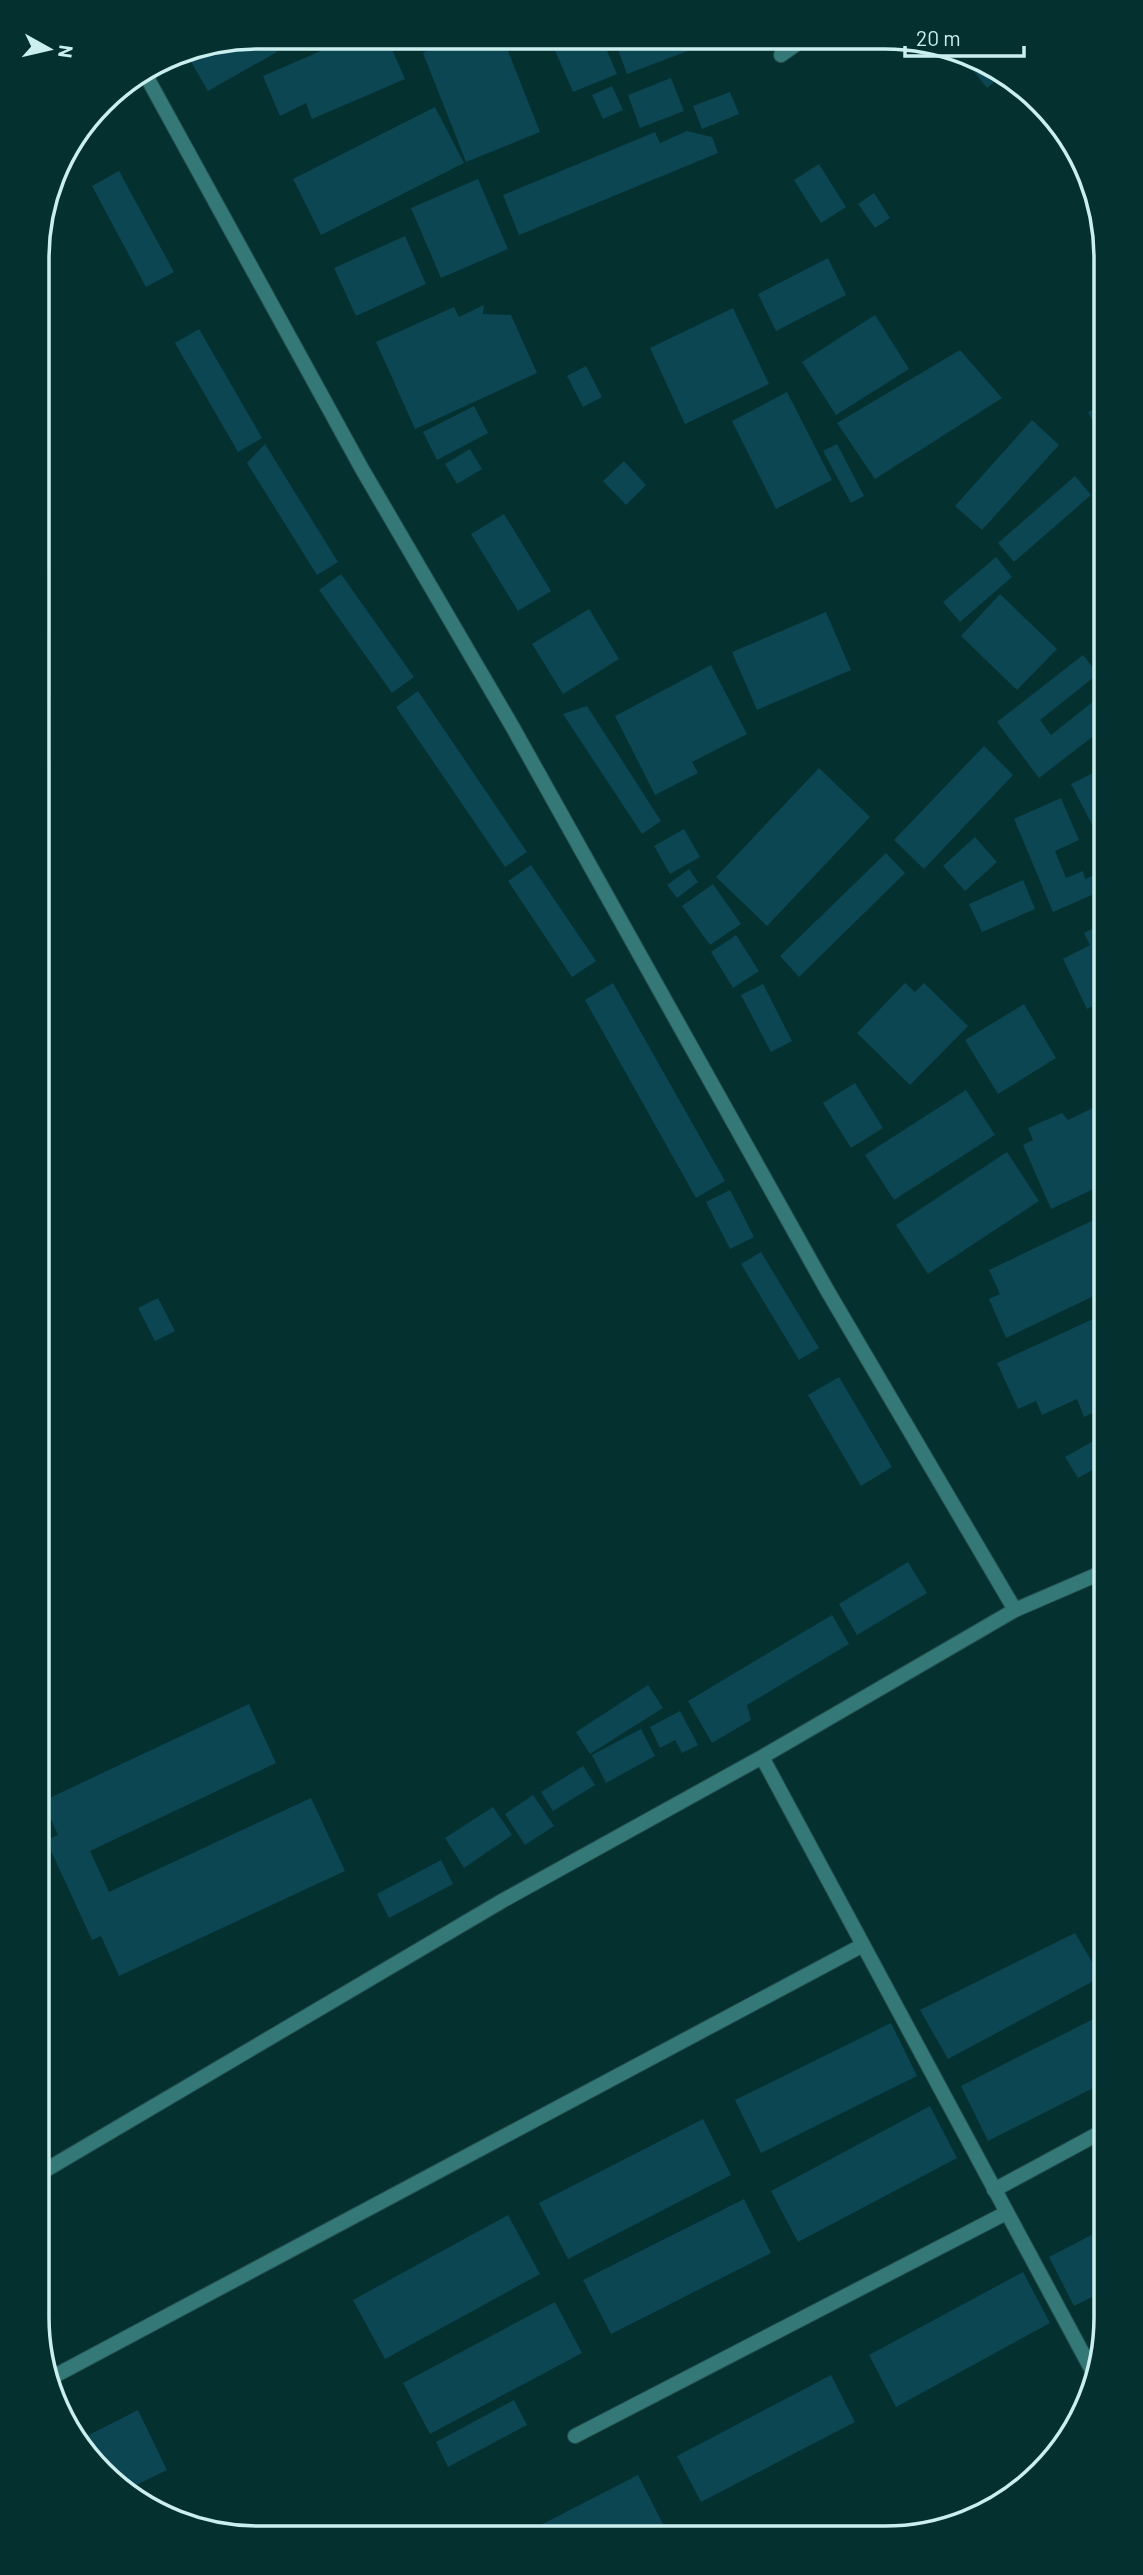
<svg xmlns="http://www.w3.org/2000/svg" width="1143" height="2575" font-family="Barlow,sans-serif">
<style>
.building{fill:#0c4653}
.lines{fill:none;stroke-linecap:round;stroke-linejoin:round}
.street-casing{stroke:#244f4f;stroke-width:16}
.street{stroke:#357878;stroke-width:14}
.rim{fill:none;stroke:#cbefef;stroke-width:3.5}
</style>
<rect width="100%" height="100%" fill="#043030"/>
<path class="building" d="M258,37H268L277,52L208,91L190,60L217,45Z
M282,37H307L289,48Z
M353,37L387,38L405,79L312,119L306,103L280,116L263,76Z
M428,38H503L540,132L466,162L423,53L432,48Z
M550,39H602L617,74L573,92Z
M614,39H698L701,46L627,74Z
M963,58L1000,77L987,88Z
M671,78L684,111L640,128L628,95Z
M612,86L623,110L603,119L592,95Z
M730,92L739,114L702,129L693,106Z
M435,107L464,163L321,235L293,179Z
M687,131L712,137L718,153L519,235L503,195L655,132L660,143Z
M819,164L846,207L821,223L794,180Z
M119,171L174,272L146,287L92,186Z
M478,179L508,249L441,278L411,208Z
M874,193L890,218L875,228L858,204Z
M405,236L426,284L356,316L334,268Z
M828,258L846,295L776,331L758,294Z
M484,305L483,314L511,315L537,373L415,429L376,342L454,307L459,317Z
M733,308L769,384L685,424L650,348Z
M875,315L909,369L836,415L802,362Z
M199,329L262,438L238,452L175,343Z
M960,350L1002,398L875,479L837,423Z
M586,366L602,397L583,407L567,376Z
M787,392L832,480L776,509L732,421Z
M474,406L488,433L437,460L423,432Z
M1099,406V433L1088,412Z
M1032,420L1059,445L982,530L955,506Z
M265,444L338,562L317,575L247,463Z
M837,444L864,496L851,503L823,451Z
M470,449L482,469L457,484L445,464Z
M624,461L646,485L626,505L603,481Z
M1075,476L1091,495L1014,562L998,543Z
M504,514L551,591L518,611L471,534Z
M996,557L1012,577L960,622L943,602Z
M341,574L414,677L392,693L319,590Z
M1000,594L1057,649L1017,690L961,636Z
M589,609L619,659L563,694L532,644Z
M826,612L851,670L757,710L732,652Z
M1083,655L1098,674L1040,720L1051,735L1100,696V731L1039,778L997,722Z
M711,665L747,734L692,762L698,773L655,795L615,716Z
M418,691L527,852L505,867L396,707Z
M587,706L661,821L642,834L563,714Z
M984,746L1013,775L924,869L894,840Z
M819,768L870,817L767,926L716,877Z
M1101,769V842L1071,784Z
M1061,798L1079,840L1055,851L1066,878L1083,871L1085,879L1095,875L1101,891L1053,912L1014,819Z
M684,829L700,857L670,874L654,846Z
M975,837L997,862L965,891L943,866Z
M886,853L905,873L799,977L780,956Z
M531,865L596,961L572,977L508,881Z
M689,869L698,882L677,898L667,885Z
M1023,880L1035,909L982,932L969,904Z
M713,884L741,924L710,945L682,906Z
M1101,924V1002L1087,1009L1063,959L1090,945L1084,933Z
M736,935L759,971L733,988L711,952Z
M613,983L725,1181L696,1198L585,1000Z
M905,983L915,992L924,983L968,1026L910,1085L857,1033Z
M763,984L792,1041L771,1052L741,995Z
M1024,1004L1056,1058L998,1094L965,1040Z
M855,1083L883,1128L851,1148L823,1103Z
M966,1090L995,1135L894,1200L865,1155Z
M1095,1107L1102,1123V1158L1095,1161L1102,1175V1185L1051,1209L1023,1145L1033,1140L1028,1128L1062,1113L1068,1120Z
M1007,1152L1039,1201L928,1274L896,1225Z
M730,1190L754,1237L730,1249L706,1202Z
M1102,1216V1292L1006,1338L989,1299L1000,1294L989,1270Z
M761,1252L819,1348L799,1360L741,1264Z
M158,1298L175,1331L155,1341L138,1308Z
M1102,1315L1103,1408L1084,1417L1077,1399L1042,1415L1036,1401L1018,1409L997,1363Z
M839,1377L892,1467L861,1486L808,1395Z
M1095,1440L1103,1453V1464L1078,1478L1065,1457Z
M908,1562L927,1593L857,1635L839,1604Z
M832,1615L849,1644L747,1705L751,1720L712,1743L688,1701Z
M648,1685L663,1708L590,1754L576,1732Z
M249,1704L276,1763L90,1851L109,1892L311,1798L345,1871L119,1976L101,1936L92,1940L46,1840L58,1835L43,1801Z
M680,1711L698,1745L682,1753L675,1740L660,1748L650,1727Z
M641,1729L655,1756L606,1783L592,1755Z
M583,1766L595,1785L553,1811L541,1792Z
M533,1795L554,1826L525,1845L505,1814Z
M493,1807L512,1835L464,1868L445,1838Z
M441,1860L453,1884L389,1918L377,1894Z
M1075,1933L1101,1977L948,2059L920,2010Z
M1105,2013V2082L988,2141L961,2086Z
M891,2023L917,2076L761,2153L735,2100Z
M930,2106L957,2158L798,2242L771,2191Z
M703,2119L731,2175L568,2259L539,2203Z
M744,2199L771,2253L611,2334L583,2280Z
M508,2215L540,2274L385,2359L353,2300Z
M1105,2228L1106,2290L1074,2306L1049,2257Z
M1023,2272L1050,2323L896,2407L869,2355Z
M555,2302L582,2353L430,2434L403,2383Z
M831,2375L855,2422L701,2502L677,2456Z
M514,2400L527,2425L448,2467L436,2442Z
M138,2410L167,2470L126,2490L112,2483L77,2441Z
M638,2475L663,2524L647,2532L525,2533Z"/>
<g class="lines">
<g class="street-casing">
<path id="street" d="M781,55L802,40
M144,72L362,469L512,726L827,1290L1015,1610
M762,1757L1095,2376
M44,2171L502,1901L762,1757L1015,1610L1103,1572
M994,2190L1105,2130
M47,2380L863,1945
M575,2436L1006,2213"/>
</g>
<use href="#street" class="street"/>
</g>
<path d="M0 0H1143V2575H0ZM258 49H885A209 209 0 0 1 1094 258V2317A209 209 0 0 1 885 2526H258A209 209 0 0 1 49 2317V258A209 209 0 0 1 258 49Z" fill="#043030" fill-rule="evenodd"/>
<path class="rim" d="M258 49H885A209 209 0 0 1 1094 258V2317A209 209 0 0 1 885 2526H258A209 209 0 0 1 49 2317V258A209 209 0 0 1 258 49Z"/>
<g transform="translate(49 49) rotate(98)" stroke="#043030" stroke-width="5" paint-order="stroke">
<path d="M0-5L12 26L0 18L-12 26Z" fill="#cbefef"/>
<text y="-10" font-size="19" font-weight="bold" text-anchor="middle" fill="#cbefef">N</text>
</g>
<path d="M905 46v10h119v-10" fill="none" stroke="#cbefef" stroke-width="3.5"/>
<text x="916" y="46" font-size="21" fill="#cbefef" stroke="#043030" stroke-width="5" paint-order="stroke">20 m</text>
</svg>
